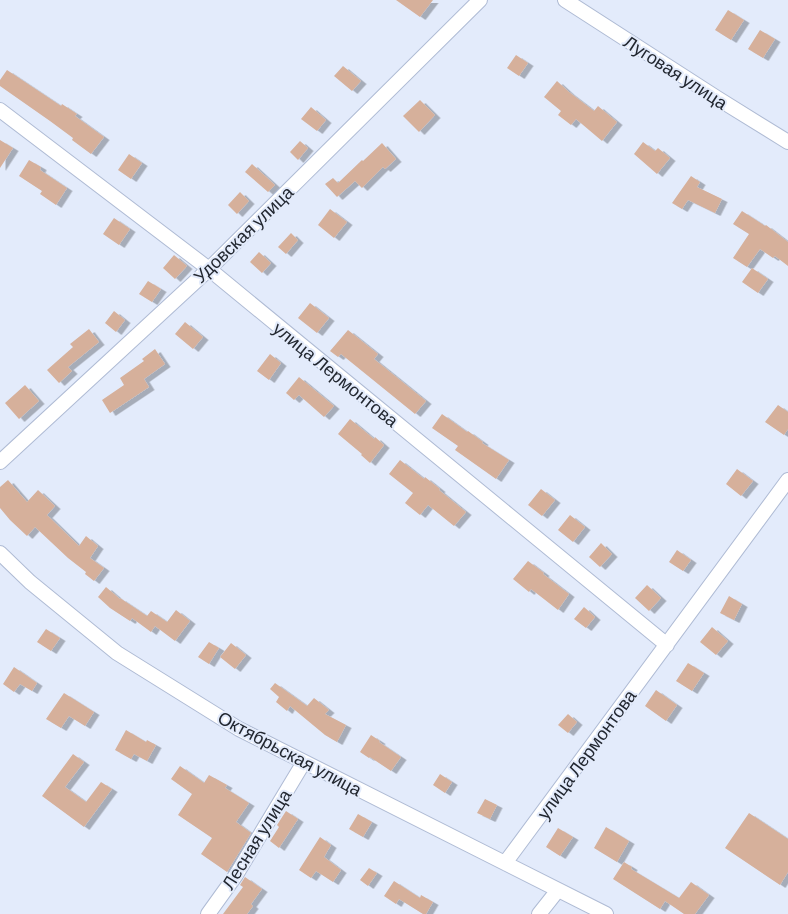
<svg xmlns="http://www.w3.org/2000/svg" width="788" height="914" font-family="Barlow,sans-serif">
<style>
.building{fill:#d6b09b;filter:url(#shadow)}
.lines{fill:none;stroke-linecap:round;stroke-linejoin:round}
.minor-casing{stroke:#afbbd4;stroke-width:16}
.minor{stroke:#fff;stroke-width:14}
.labels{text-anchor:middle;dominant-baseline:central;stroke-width:4;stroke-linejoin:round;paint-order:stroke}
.street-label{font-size:18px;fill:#222730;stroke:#e3ebfb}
</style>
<defs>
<filter id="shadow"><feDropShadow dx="5.5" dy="3" stdDeviation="0" flood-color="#0004"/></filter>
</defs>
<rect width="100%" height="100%" fill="#e3ebfb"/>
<path class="building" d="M396,0H433L420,17Z
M728,10L744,20L731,40L715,30Z
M760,30L775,39L763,58L748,49Z
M516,55L528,63L519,76L507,68Z
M343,66L361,81L352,91L334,76Z
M7,70L61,106L62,104L77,114L75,116L104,137L91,154L72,140L73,138L50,121L0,86V80Z
M557,81L569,92L594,111L598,106L617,122L602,141L576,119L571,125L558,115L561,111L544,97Z
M420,100L435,115L419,132L403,116Z
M311,107L326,120L317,131L301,119Z
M0,140L13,148L0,168Z
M300,141L308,148L298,160L290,152Z
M643,142L655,151L658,148L670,158L657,174L634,154Z
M382,143L396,159L385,169L383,167L362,188L355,181L337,197L325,184L333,178L338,183L362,160L363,161Z
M129,154L142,163L131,179L118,170Z
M29,160L41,167L40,170L67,188L56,205L40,194L42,191L19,176Z
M252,164L275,185L268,192L245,172Z
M691,176L700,182L697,187L722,199L715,213L688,200L682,209L672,203Z
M240,192L249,201L237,214L228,205Z
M330,209L347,222L334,238L318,225Z
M742,211L765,226L766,225L788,242V266L775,256L773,258L760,249L747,267L733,258L749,234L733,224Z
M114,218L130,229L119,245L103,234Z
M291,233L298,240L286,254L278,247Z
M259,252L271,263L262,273L250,262Z
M174,255L187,266L175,279L163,268Z
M752,268L768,279L758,293L742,282Z
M148,281L161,289L152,302L139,294Z
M310,303L329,318L317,333L298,318Z
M114,311L125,320L116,332L105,323Z
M185,322L203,337L193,349L175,334Z
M89,329L99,342L68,367L72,371L59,383L47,370L73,347L70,344Z
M348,330L378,354L374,359L426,401L415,414L341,354L338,357L330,351Z
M155,349L165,364L144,379L149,387L110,413L102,400L124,385L120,378L144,361L142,359Z
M270,354L281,363L269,380L257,371Z
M299,377L334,406L324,417L299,395L294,400L286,393Z
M25,385L39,401L19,419L5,403Z
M778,405L788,412V429L784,435L765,422Z
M442,414L467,432L468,431L483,442L482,443L509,460L496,479L455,450L458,446L432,428Z
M350,419L374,439L375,437L384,445L370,463L361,455L362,454L338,434Z
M400,460L424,479L425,477L440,489L439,490L466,512L454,526L428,505L420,515L405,503L413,493L389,474Z
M737,469L753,481L741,496L726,484Z
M8,480L27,502L38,490L55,506L47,515L79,546L86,536L98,546L90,558L104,568L94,581L85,574L86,572L68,558L35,527L27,536L10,520L0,508V487Z
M541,489L555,500L542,516L528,505Z
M570,515L585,527L573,542L558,530Z
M601,543L612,554L600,567L589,557Z
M677,550L691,560L683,571L669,562Z
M528,561L544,573L543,574L569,594L558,610L531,589L529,592L513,579Z
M647,585L661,598L649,611L635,598Z
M106,587L120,599V598L147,616L151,611L167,622L176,610L190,621L175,641L155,626L151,632L132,618L130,621L110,608L98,597Z
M729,596L742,604L734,620L720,613Z
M584,607L595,617L586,628L574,619Z
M712,627L728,641L716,655L700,642Z
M46,629L60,638L51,651L37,642Z
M209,642L219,648L209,664L198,657Z
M231,643L246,655L235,669L220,657Z
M688,663L704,673L692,691L676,681Z
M14,667L37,683L32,691L20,684L14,692L3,684Z
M275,683L307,706L314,698L329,710L325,714L346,725L337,742L325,735L290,706L287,711L276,702L279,697L270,689Z
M656,690L677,705L666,721L645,706Z
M64,693L94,712L85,726L69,716L61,728L46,719Z
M568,714L577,722L568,733L558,725Z
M126,730L146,742L147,740L156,745L147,761L134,754L131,759L115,750Z
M371,735L380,741L379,742L401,757L391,771L370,757L369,758L360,752Z
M73,754L84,762L65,787L86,802L101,782L112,789L84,827L42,796Z
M180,766L204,783L209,775L227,785L225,788L249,803L236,822L251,833L227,872L201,854L212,838L178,815L192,794L171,779Z
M440,774L452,782L445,793L433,785Z
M485,799L497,805L490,819L477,813Z
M286,811L298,819L279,848L270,841L279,827L277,825Z
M749,813L788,839V872L780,885L725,848Z
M358,814L372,822L363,837L349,829Z
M606,827L629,841L617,862L594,848Z
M558,828L573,837L560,856L546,847Z
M320,837L331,845L324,857L341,870L333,882L316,871L311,878L299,870Z
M624,862L632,867L631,869L679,898L691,882L709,895L695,914H684L665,901L660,909L613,879Z
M369,868L377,873L368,886L360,880Z
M245,877L262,889L251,904L253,906L247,914H223L243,887L240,885Z
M394,881L420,898L421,895L433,902L426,914H423L399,899L396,904L384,896Z"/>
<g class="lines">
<g class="minor-casing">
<path id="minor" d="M565,0L717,98L788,142
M0,110L209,269L667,645
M0,462L209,269L480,0
M0,553L30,582L117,653L239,729L606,914
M505,863L788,480
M208,914L236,875L304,762
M539,914L558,890"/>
</g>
<use href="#minor" class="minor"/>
</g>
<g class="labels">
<g class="street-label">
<text transform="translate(676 72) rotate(33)">Луговая улица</text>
<text transform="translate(243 234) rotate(-44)">Удовская улица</text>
<text transform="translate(336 374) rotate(39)">улица Лермонтова</text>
<text transform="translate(290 753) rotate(28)">Октябрьская улица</text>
<text transform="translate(586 754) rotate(-54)">улица Лермонтова</text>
<text transform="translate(256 839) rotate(-58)">Лесная улица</text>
</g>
</g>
</svg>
